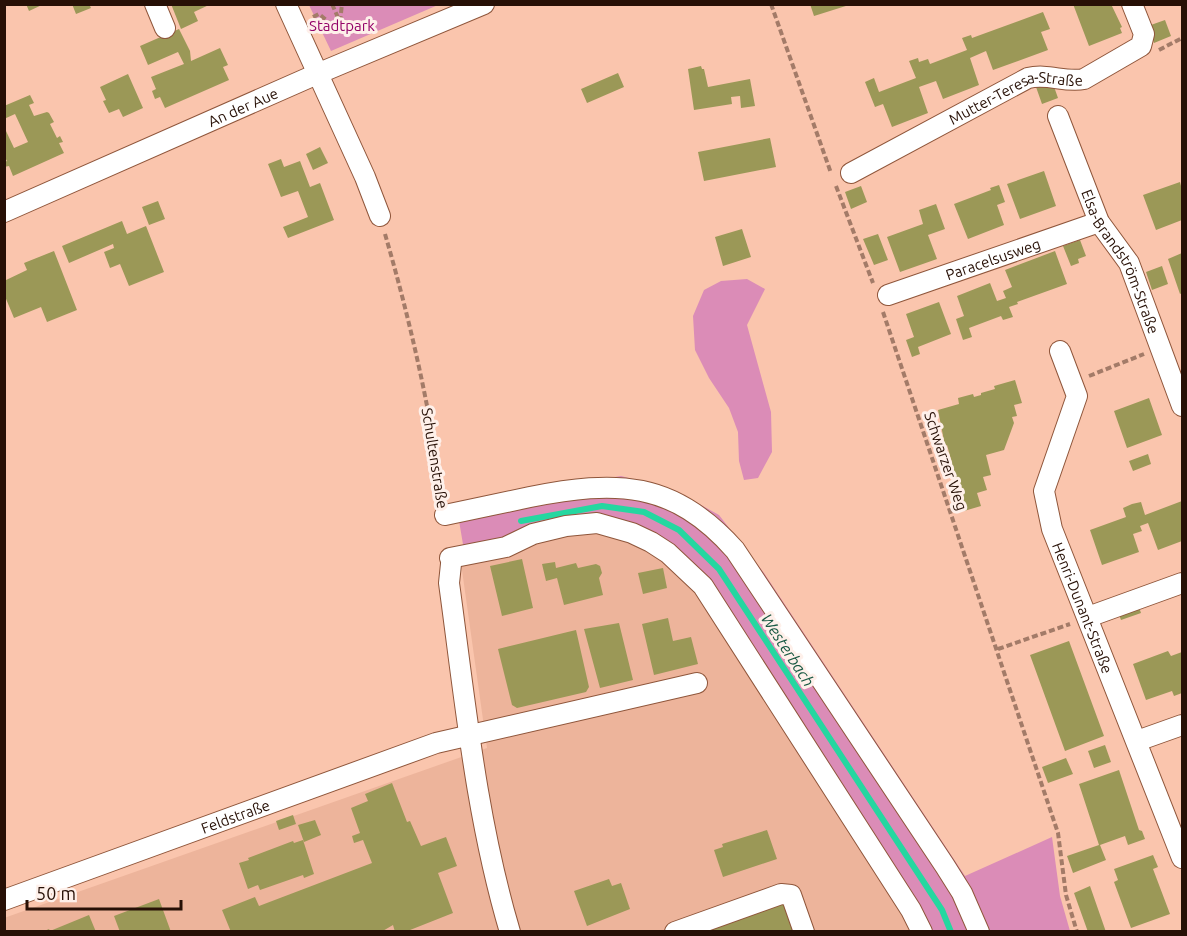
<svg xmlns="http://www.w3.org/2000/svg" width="1187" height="936" font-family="Ubuntu,sans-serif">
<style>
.built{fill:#edb49b}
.green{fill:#db8cb7}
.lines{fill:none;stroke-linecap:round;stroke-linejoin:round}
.stream{stroke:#25d7a0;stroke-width:6}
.building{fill:#9b9857}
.minor-casing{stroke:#8f563b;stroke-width:22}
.path{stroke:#a37b68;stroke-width:4;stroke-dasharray:6 3;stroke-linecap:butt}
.minor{stroke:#fff;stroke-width:20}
.labels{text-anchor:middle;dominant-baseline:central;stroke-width:6;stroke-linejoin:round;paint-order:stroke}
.park-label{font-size:15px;fill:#930268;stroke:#fef0ea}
.street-label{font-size:15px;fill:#271006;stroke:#fef0ea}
.water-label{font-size:16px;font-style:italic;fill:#195943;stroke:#fef0ea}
</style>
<rect width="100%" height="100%" fill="#fac5ad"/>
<path class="built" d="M603,530L657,555L696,588L864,851L913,931L5,932L4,918L487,748L461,563L576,531Z"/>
<path class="green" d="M309,5H438L331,51Z
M747,279L765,289L747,325L771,412L772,452L758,478L744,480L739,461L738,432L729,408L709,378L695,350L693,316L704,290L721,281Z
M621,476L674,490L719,515L764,573L965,876L1052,837L1060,896L1070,931H913L896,898L696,588L657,555L603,530L576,531L466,562L456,503Z"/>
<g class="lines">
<path class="stream" d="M521,521L602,506L644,512L679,530L719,569L942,910L951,932"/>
</g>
<path class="building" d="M26,4H44L29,11Z
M72,4H89L91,8L76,14Z
M171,4H211L194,12L198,21L181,29Z
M810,4H849V5L814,16Z
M1073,4H1111L1122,27L1120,28L1122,33L1089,46Z
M1043,12L1050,29L1041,32L1048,50L993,70L986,51L970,58L979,85L943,99L936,81L919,87L928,113L892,127L883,104L875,107L865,82L874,78L879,92L916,78L909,61L918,58L919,62L928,59L930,64L967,50L962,38L971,35L972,38Z
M1165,20L1171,36L1154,43L1148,26Z
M179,29L190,51L191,61L220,48L228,65L223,67L229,80L165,108L160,97L155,99L152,91L156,89L151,77L184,64L178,52L148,65L140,46Z
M701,66L702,69H704L708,87L750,79L755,106L741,108L740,96L731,97L732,104L694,110L688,69Z
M618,73L624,87L587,103L581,89Z
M128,74L143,108L123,117L119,109L109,113L103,101L106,100L100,87Z
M1052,81L1058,98L1042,104L1036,87Z
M30,95L34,103L29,105L34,116L47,112L49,113L54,122L50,124L57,138L60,136L63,142L59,143L64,153L13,176L9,166L4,167V162L7,161L4,156V132L6,131L14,148L28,142L15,114L4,119V106Z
M770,138L776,167L704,181L698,152Z
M320,147L328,163L313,170L306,154Z
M281,159L284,167L300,161L310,187L320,183L334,220L288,238L283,227L308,217L298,191L281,197L268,164Z
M1044,171L1056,206L1020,219L1007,184Z
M1180,182L1182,190V220L1156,230L1143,195Z
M999,185L1005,202L997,205L1004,225L968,239L954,204L991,190L990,188Z
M861,186L867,202L851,209L845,192Z
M158,201L165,219L149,225L142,207Z
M936,204L945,229L928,235L937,259L900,272L887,237L923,224L919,210Z
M122,221L127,234L146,226L164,272L129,286L120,264L110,268L104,252L114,248L113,244L69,263L62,246Z
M742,229L751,257L723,266L715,237Z
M878,234L888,260L874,265L863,239Z
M1080,240L1086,256L1078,259L1079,263L1071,266L1063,246Z
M54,251L77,310L47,322L41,307L14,318L4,294V281L27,270L24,263Z
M1055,251L1067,284L1017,302L1018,304L1009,307L1013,317L1003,320L1001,316L969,328L972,337L963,340L956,319L964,316L957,296L990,283L997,301L1006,298L1003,291L1012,287L1005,270Z
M1182,253V293L1180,294L1168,259Z
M1162,266L1168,284L1152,290L1146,272Z
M939,302L951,334L918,347L920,354L912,357L906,340L914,337L906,314Z
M1015,380L1022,403L1014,405L1017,416L1012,417L1014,423L1004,450L986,455L991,475L983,477L987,490L977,493L981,506L964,511L960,496L962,495L950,463H952L947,445L945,446L938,410L959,404L958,398L973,394L974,397L981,395V393L995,389L994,386Z
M1149,398L1162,435L1127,448L1114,411Z
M1148,454L1151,464L1133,471L1129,461Z
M1182,501V541L1158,550L1148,523L1140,526L1142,531L1133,534L1139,552L1102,565L1090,530L1126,517L1123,508L1132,504L1141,502L1145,515Z
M522,559L533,608L502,616L490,566Z
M555,562L556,568L576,563L578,568L596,564L600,566L602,573L599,578L603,595L564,605L557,578L546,581L542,564Z
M663,568L667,588L643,594L638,573Z
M1138,604L1141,613L1121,620L1118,612Z
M668,618L673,641L691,637L698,664L654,675L642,624Z
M619,623L633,680L600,688L584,629Z
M576,630L589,687L586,692L517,708L512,705L498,649Z
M1069,641L1104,736L1065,751L1030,655Z
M1168,651L1171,656L1182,652V693L1174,696L1172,691L1146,700L1133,664Z
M1105,745L1111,762L1094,768L1088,751Z
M1066,758L1073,774L1048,783L1042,767Z
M1119,770L1139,830L1142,831L1145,839L1128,845L1125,836L1100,845L1106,860L1073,873L1067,856L1099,845L1079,784Z
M392,783L407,822L410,821L421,846L446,837L457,866L438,873L453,913L405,932H395L393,925L381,932H231L222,910L255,897L259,906L372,863L363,840L354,843L352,836L360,833L351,808L368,801L365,794Z
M293,815L296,824L279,830L276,821Z
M315,820L321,835L304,842L298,825Z
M767,830L777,859L723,877L714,850L723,847L722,844Z
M303,840L314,874L304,878L303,875L260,890L258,885L248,889L239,863L249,860L248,858L293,841L294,843Z
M1153,855L1158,867L1153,869L1170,914L1131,928L1114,882L1118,880L1114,869Z
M609,879L612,886L621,883L630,909L587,926L574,891Z
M1090,886L1106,932H1088L1074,893Z
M159,899L171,932H120L114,916Z
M783,902L794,932H699Z
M89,915L96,932H42L49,929L50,931Z"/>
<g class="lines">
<g class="minor-casing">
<g id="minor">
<path d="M155,4L165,28"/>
<path d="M286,4L365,177L380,216"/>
<path id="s1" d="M1058,116L1099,222L1129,263L1182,406"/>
<path id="s2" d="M851,173L1028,78C1048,73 1065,83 1084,79L1141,46L1144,34L1132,4"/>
<path id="s3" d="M4,212L317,74L484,4"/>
<path id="s4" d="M888,295L1099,222"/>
<path id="s5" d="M1060,351L1077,396L1044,491L1052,529L1182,858"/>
<path d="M445,515C473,509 502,503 530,497C616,480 673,480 735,550L945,866L962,893L979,932"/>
<path d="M450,558L506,547L533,534L566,526L597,523L632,533L651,542L668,553L703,586L911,910L922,932"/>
<path d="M451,564L449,583C465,700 476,818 510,932"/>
<path d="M1088,617L1182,583"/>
<path d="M1137,741L1182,725"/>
<path id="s6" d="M4,900L436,743L697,683"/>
<path d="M675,932L781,894L791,895L804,932"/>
</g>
</g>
<path class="path" d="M332,4L340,22
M771,4L831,173
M313,17L319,14L332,25L340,22
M340,22L342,4
M1159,50L1182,38
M836,186L873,283
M385,234C410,320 430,408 442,496
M883,312L1058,833L1066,895L1077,932
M1089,376L1144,354
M998,649L1070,624"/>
<use href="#minor" class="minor"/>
</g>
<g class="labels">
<g class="park-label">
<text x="342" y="25">Stadtpark</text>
</g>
<g class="street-label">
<text stroke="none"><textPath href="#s2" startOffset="184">Mutter-Teresa-Straße</textPath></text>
<text stroke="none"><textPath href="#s3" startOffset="261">An der Aue</textPath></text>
<text stroke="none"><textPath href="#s4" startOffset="111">Paracelsusweg</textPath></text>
<text stroke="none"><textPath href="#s1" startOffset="159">Elsa-Brandström-Straße</textPath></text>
<text transform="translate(435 458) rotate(81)">Schultenstraße</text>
<text transform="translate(946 461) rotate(71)">Schwarzer Weg</text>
<text stroke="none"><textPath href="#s5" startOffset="272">Henri-Dunant-Straße</textPath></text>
<text stroke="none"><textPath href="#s6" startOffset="246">Feldstraße</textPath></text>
</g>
<g class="water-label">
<text transform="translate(788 650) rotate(57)">Westerbach</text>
</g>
</g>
<rect width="1187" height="936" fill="none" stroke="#271006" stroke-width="12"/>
<path d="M27 900v9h154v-9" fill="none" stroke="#271006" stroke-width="3"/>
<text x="36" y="900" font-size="18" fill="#271006" stroke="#fef0ea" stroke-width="4.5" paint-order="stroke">50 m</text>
</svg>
